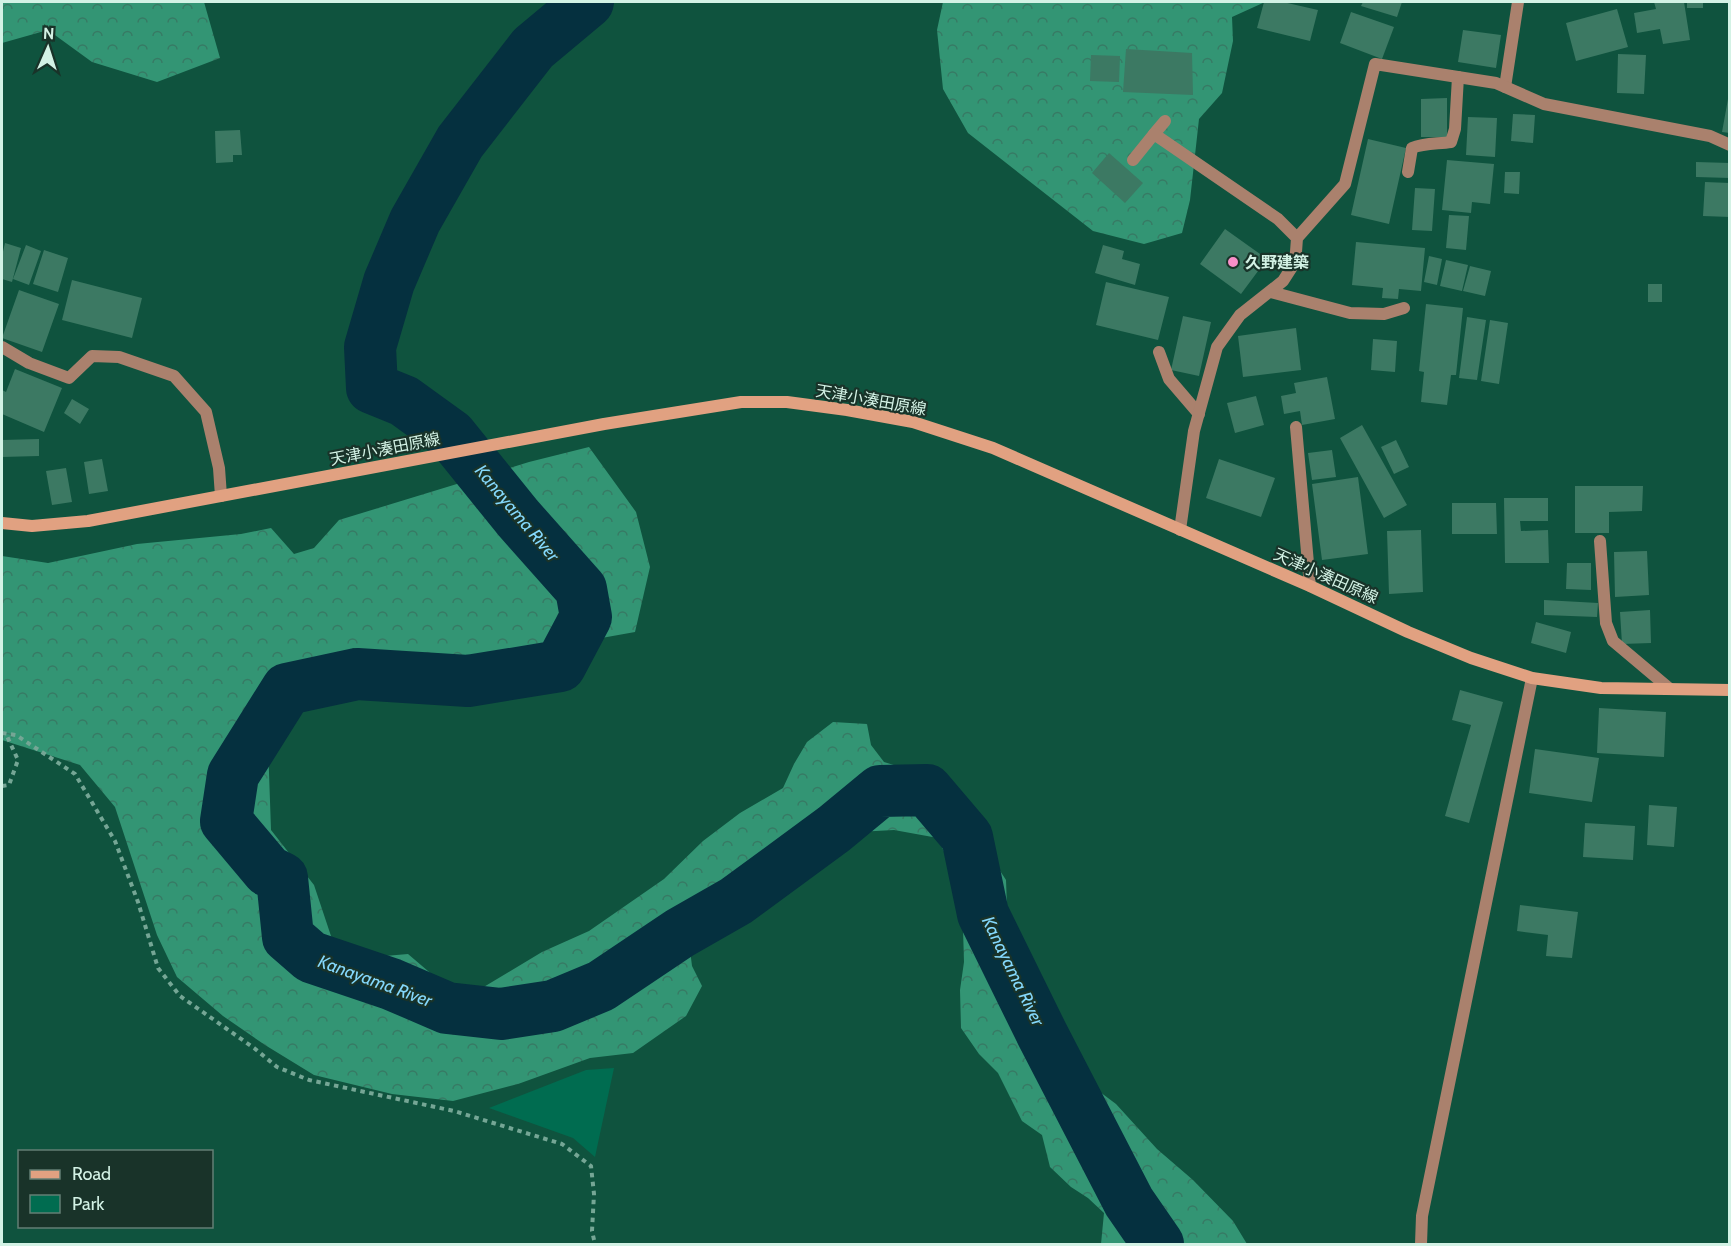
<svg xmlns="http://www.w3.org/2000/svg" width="1731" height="1246" font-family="Cabin,'Noto Sans JP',sans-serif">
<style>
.green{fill:#006c50}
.forest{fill:url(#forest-crowns)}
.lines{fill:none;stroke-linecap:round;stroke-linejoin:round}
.river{stroke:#05303f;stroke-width:52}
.building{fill:#3c7963}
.path{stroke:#75a695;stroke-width:4;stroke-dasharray:4.5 4.5;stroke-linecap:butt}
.service{stroke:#aa816d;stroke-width:12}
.minor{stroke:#aa816d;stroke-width:12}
.secondary{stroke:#e1a181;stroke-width:12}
.poi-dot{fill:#f98fc9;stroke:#193329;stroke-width:2}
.labels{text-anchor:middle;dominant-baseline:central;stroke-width:4.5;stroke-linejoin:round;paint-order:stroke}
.poi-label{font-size:16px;font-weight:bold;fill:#d3f2e5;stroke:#193329;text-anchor:start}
.street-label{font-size:16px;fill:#d3f2e5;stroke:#193329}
.water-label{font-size:18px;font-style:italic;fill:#84d8fc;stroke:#193329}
</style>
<defs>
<pattern id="forest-crowns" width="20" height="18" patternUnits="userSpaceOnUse" patternTransform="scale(1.5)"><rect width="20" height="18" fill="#339574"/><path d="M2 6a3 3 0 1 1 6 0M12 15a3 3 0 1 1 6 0" fill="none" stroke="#377a64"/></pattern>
</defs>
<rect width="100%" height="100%" fill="#0f533e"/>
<path class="green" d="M614,1068L595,1157L573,1138L489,1108L586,1070Z"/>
<path class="forest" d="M2,2H204L220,58L157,82L92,62L48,30L2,43Z
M943,2H1265L1232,17L1233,41L1222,93L1199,119L1190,200L1182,233L1144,244L1093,231L968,133L943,89L937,30Z
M589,447L636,512L650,567L635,632L568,644L531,661L406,656L353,648L286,713L268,744L271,830L314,885L339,960L408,954L462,1000L542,952L589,931L664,879L703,841L740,813L783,788L794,764L807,742L833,722L867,724L871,745L884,762L910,770L945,785L964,809L984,846L1006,880L1008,936L1031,970L1059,1035L1080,1077L1116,1104L1157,1149L1193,1180L1233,1221L1247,1244H1101L1104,1213L1088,1198L1071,1187L1050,1167L1042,1135L1022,1121L998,1073L979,1054L961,1028L960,990L964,962L963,928L950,865L938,838L894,830L857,832L817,853L756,906L732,925L690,950L692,966L702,986L686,1016L633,1053L590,1058L518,1084L453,1101L392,1094L314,1075L265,1045L223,1016L177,977L157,935L115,807L80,765L2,740V556L48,563L137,544L241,534L271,528L294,554L314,548L339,520L529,462Z"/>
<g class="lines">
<path class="river" d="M588,2L533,48L460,142L415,221L389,282L370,347L372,388L404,401L451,435L518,518L581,589L586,617L560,666L468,681L357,674L287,689L233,775L226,821L268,871L282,878L288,937L311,957L391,984L447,1008L501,1014L553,1006L601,986L680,933L736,901L834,829L880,791L927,790L967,837L983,914L1042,1034L1129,1202L1158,1244"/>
</g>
<path class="building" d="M1264,2H1283L1318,10L1310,41L1257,28Z
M1363,2H1402L1397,17L1361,6Z
M1654,2H1684L1690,40L1663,44L1660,29L1637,33L1634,13L1656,9Z
M1687,2H1703V8H1687Z
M1617,9L1628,47L1576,61L1566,23Z
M1351,12L1394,27L1382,59L1340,43Z
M1463,30L1501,35L1496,68L1458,62Z
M1126,49L1192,53L1193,95L1123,92Z
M1618,54L1646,55L1644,94L1617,93Z
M1091,55L1120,56L1119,82L1090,81Z
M1447,98V137H1421V99Z
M1728,99H1730V133L1722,132Z
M1513,114L1535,115L1533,143L1511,141Z
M1468,117L1497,118L1495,157L1466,155Z
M240,130L242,155H233V162L216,163L215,131Z
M1368,139L1406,148L1389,224L1351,215Z
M1109,153L1143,183L1125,203L1092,173Z
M1447,160L1494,164L1490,204L1472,202L1471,213L1442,210Z
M1696,162L1730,163V178L1696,177Z
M1505,172H1520L1519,194L1504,193Z
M1705,182L1730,183V217L1703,216Z
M1415,188L1435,189L1432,231L1412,230Z
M1449,215L1469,216L1466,250L1446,248Z
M1225,229L1267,259L1241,294L1200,264Z
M1356,242L1425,248L1421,291L1399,289L1398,299L1382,298L1383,288L1352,285Z
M5,243L21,248L12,282L2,279V256Z
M26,245L41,251L29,285L13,279Z
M1103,245L1124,251L1122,259L1140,264L1135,285L1095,273Z
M44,250L68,258L58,292L33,284Z
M1429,256L1442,259L1437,285L1424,282Z
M1446,260L1468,265L1462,291L1440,286Z
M1470,266L1491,271L1485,296L1463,291Z
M72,280L142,298L132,338L62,320Z
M1106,282L1169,297L1158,340L1096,325Z
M1648,284H1662V302H1648Z
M19,290L59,304L42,352L2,338Z
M1426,304L1463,308L1456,375H1451L1447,405L1421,402L1424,372L1419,371Z
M1183,316L1211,322L1199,376L1171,370Z
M1467,317L1486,320L1477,380L1459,378Z
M1490,320L1508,323L1499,384L1481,381Z
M1296,328L1301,370L1243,377L1238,336Z
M1373,339L1397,341L1395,372L1371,370Z
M15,369L62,388L44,432L2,414V390L6,392Z
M1327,377L1335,419L1302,425L1300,411L1284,414L1281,396L1296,393L1294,383Z
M1256,396L1264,425L1235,433L1227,403Z
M72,399L89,409L80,424L64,413Z
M1362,425L1407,505L1384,518L1340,438Z
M39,439V456L2,457V440Z
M1396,440L1409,467L1394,474L1381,447Z
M1332,450L1336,477L1312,480L1308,453Z
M102,459L108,491L89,494L84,462Z
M1219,459L1275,478L1261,517L1206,498Z
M66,468L72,502L52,505L46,471Z
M1358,477L1368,554L1322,560L1312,484Z
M1575,486H1643L1642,511L1609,512V533H1575Z
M1504,498H1548V521H1520L1521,531L1548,530L1549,563H1505Z
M1452,503H1496L1497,534H1452Z
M1421,530L1423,592L1389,594L1387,531Z
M1647,551L1649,595L1615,597L1614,552Z
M1567,563H1591V590L1566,589Z
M1544,600L1598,603L1597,617L1544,615Z
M1650,610L1651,643L1622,644L1620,612Z
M1536,622L1571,632L1566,653L1531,643Z
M1460,690L1503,702L1469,823L1445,816L1471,725L1452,720Z
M1599,708L1666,712L1664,757L1597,753Z
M1535,749L1599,758L1592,802L1529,793Z
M1649,805L1677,807L1674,847L1647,845Z
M1585,823L1635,826L1633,860L1583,857Z
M1520,905L1578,912L1572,958L1546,956L1548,935L1517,931Z"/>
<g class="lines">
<path class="path" d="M2,733L16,735L75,774L115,841L138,902L158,968L180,996L254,1048L277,1067L309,1080L454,1111L562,1144L591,1166L594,1194L592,1231L595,1244
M2,786L9,785L18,760L6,734"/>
<path class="service" d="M1505,87L1518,2
M1154,134L1165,121
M1408,172L1412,148C1424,143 1438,144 1451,142L1455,129L1458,77
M1271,292L1350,313L1384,314L1404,308
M1159,352L1169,379L1199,414
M1296,427L1310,586
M1600,541L1606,623L1613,641L1670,689"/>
<path class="minor" d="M1133,160L1154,134L1278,219L1297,238L1296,252L1292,267L1283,281L1240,315L1217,347L1194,431L1180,530
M1297,238L1345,184L1375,64L1496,83L1544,104L1710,136L1730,145
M2,347L29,363L69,378L92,356L119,357L174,376L206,412L219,468L221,496
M1421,1244L1422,1216L1532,678"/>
<path class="secondary" d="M2,523L32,526L88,521L604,424L741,402H787L847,410L913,422L993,448L1310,586L1408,632L1471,658L1532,678L1601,688L1730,690"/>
</g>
<circle class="poi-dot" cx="1233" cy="262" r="6"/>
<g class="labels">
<g class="poi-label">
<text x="1245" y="262">久野建築</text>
</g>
<g class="street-label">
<text transform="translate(871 400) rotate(10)">天津小湊田原線</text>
<text transform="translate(385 449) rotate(-11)">天津小湊田原線</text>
<text transform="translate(1326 576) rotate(24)">天津小湊田原線</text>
</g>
<g class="water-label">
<text transform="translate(517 513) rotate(50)">Kanayama River</text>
<text transform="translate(1013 971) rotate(64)">Kanayama River</text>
<text transform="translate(375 981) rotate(20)">Kanayama River</text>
</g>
</g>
<rect width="1731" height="1246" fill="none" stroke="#d3f2e5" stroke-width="6"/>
<rect x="18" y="1150" width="195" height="78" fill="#193329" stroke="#637f74" stroke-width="1.5"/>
<rect x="30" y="1170" width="30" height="9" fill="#e1a181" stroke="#637f74" stroke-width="1.5"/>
<text x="72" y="1180" font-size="18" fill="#d3f2e5">Road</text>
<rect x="30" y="1195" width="30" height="18" fill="#006c50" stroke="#637f74" stroke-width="1.5"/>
<text x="72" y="1210" font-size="18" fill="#d3f2e5">Park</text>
<g transform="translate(48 48) rotate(3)" stroke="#193329" stroke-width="4.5" paint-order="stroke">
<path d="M0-4.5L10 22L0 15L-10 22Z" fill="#d3f2e5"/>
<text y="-9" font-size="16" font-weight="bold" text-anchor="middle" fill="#d3f2e5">N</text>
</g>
</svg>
